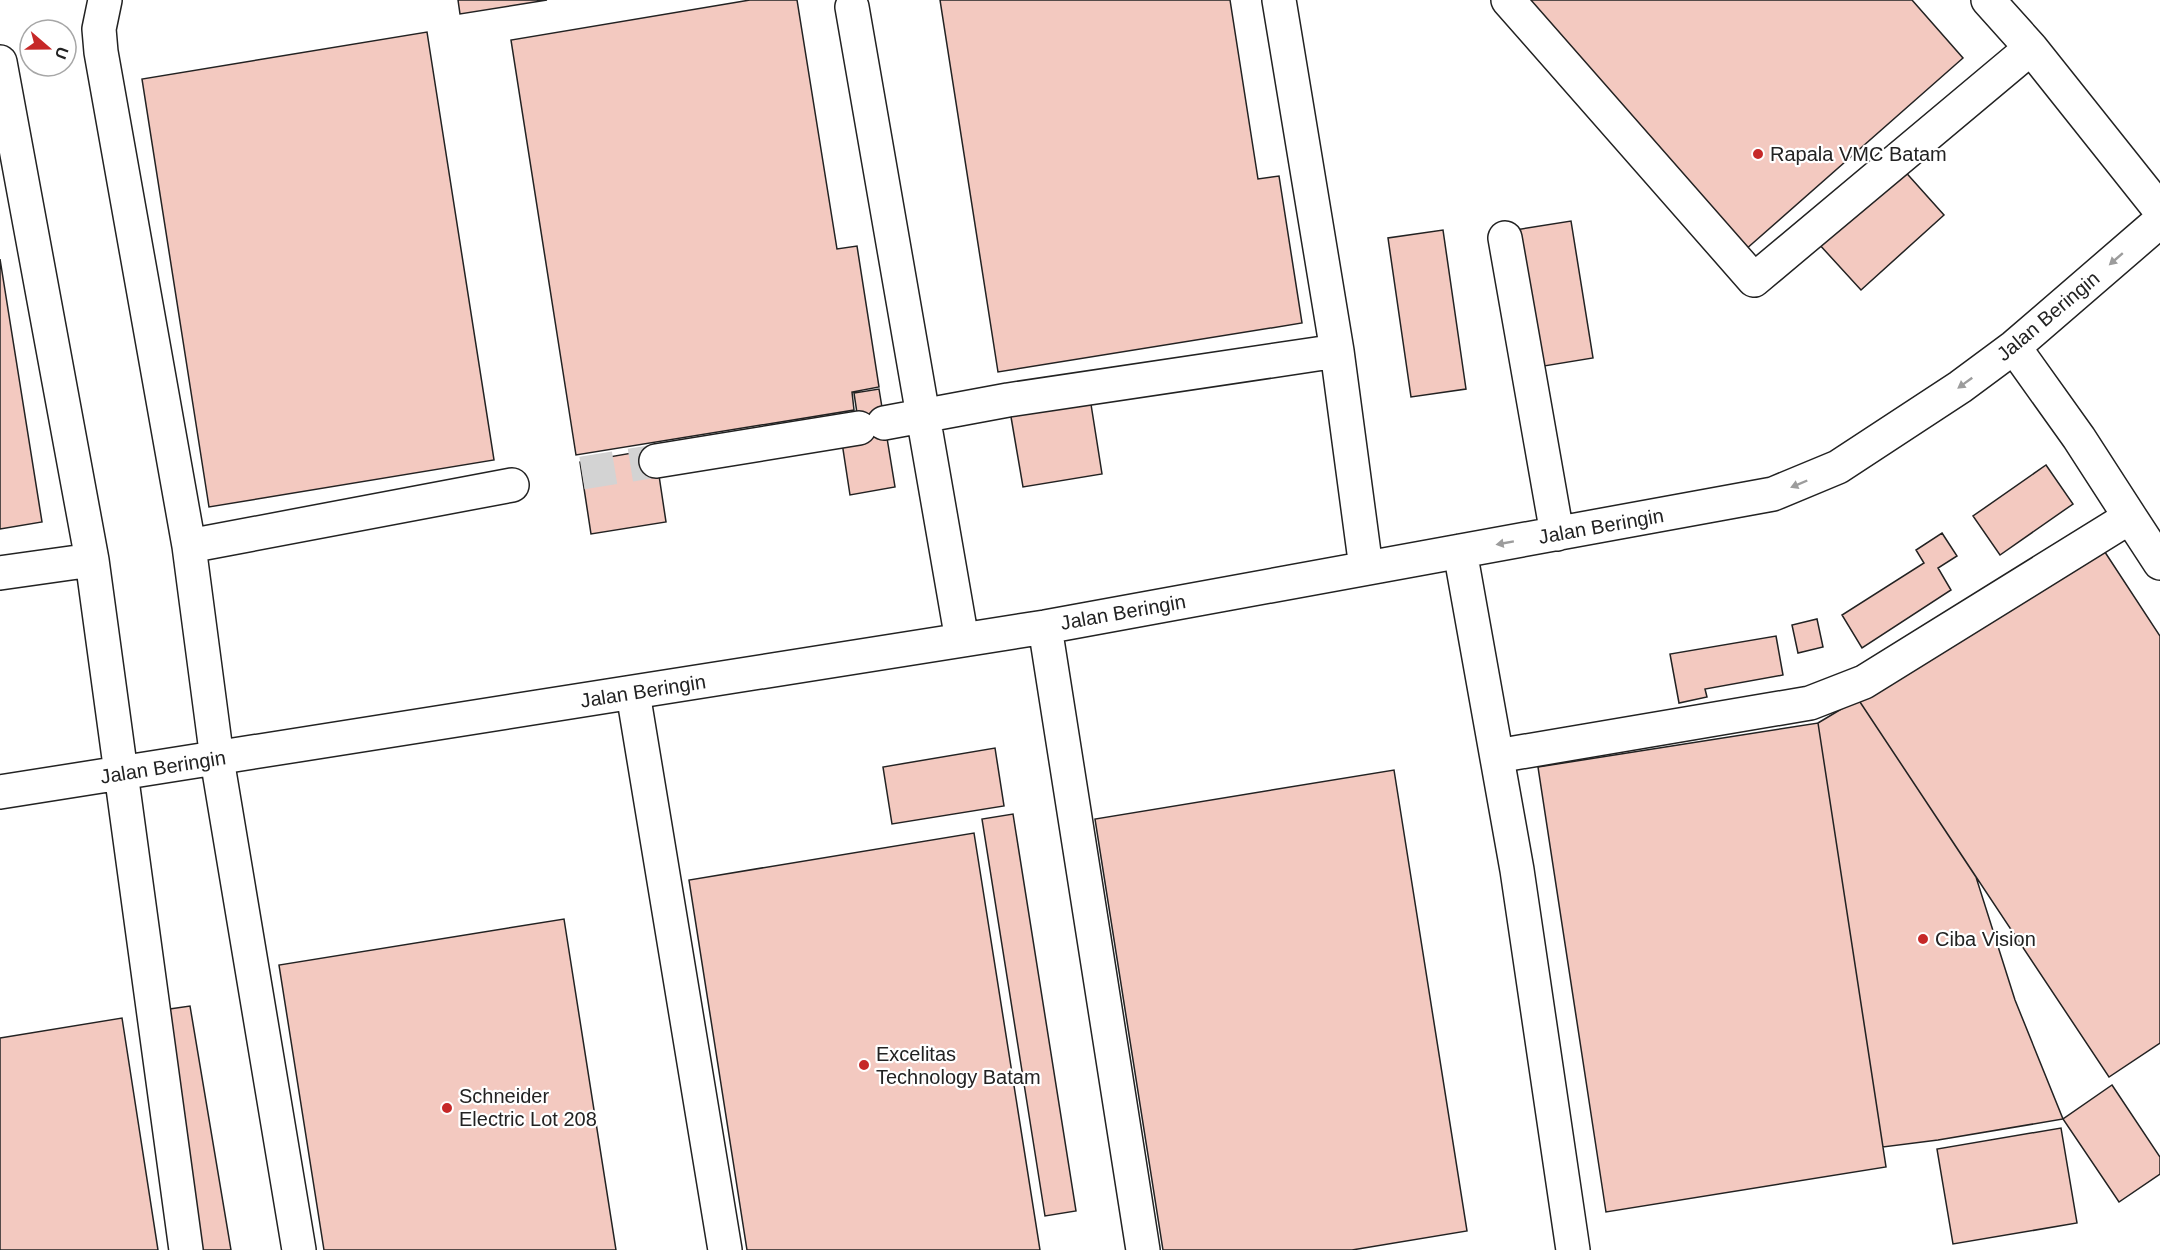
<svg xmlns="http://www.w3.org/2000/svg" width="2160" height="1250" font-family="Helvetica,sans-serif">
<style>
.building{fill:#f3c9c0;stroke:#222;stroke-width:1.5}
.lines{fill:none;stroke-linecap:round;stroke-linejoin:round}
.minor-tunnel{stroke:#d3d3d3;stroke-width:33;stroke-dasharray:33 16;stroke-linecap:butt}
.minor-casing{stroke:#222;stroke-width:36}
.minor{stroke:#fff;stroke-width:33}
.oneway{fill:#9c9c9c}
.poi-dot{fill:#c62828;stroke:#fff;stroke-width:2}
.labels{text-anchor:middle;dominant-baseline:central;stroke-width:4.5;stroke-linejoin:round;paint-order:stroke}
.poi-label{font-size:20px;fill:#222;stroke:#fff;text-anchor:start}
.street-label{font-size:20px;fill:#222;stroke:#fff}
</style>
<rect width="100%" height="100%" fill="#fff"/>
<path class="building" d="M458,0H547L460,14Z
M750,0H797L837,249L857,246L879,387L852,392L854,410L576,455L511,40Z
M940,0H1230L1258,179L1279,176L1302,323L998,372Z
M1528,0H1912L1963,58L1745,250Z
M427,32L494,460L209,507L142,79Z
M1901,167L1944,215L1861,290L1818,243Z
M1571,221L1593,358L1532,368L1509,231Z
M1443,230L1466,389L1411,397L1388,238Z
M0,259L42,522L0,529Z
M879,389L895,487L850,495L841,436L860,433L854,393Z
M1090,398L1102,474L1023,487L1010,411Z
M655,449L666,522L591,534L580,462Z
M2046,465L2073,504L2000,555L1973,516Z
M1942,533L1957,556L1938,568L1951,590L1862,648L1842,615L1924,563L1916,550Z
M2099,543L2160,636V1043L2109,1077L1858,699Z
M1817,619L1823,647L1798,653L1792,625Z
M1776,636L1783,675L1705,689L1707,697L1679,703L1670,654Z
M1858,699L1976,877L2015,1000L2063,1119L1938,1140L1883,1147L1818,723Z
M1818,723L1886,1167L1606,1212L1538,767Z
M995,748L1004,806L892,824L883,767Z
M1394,770L1467,1231L1352,1250H1163L1095,819Z
M1013,814L1076,1211L1045,1216L982,819Z
M974,833L1040,1250H747L689,880Z
M564,919L616,1250H324L279,965Z
M190,1006L231,1250H196L156,1011Z
M122,1018L158,1250H0V1038Z
M2112,1085L2160,1157V1174L2119,1202L2063,1119Z
M2061,1128L2077,1223L1953,1244L1937,1149Z"/>
<g class="lines">
<path class="minor-tunnel" d="M582,473L656,461"/>
<g class="minor-casing">
<path id="minor" d="M105,0L99,29L101,52L189,546L217,759L299,1250
M1279,0L1337,351L1366,568
M1508,0L1754,280L2031,48
M1988,0L2031,48L2160,210
M852,7L962,640
M0,62L92,560L186,1250
M1505,238L1557,534
M884,423L1008,400L1337,351
M656,461L859,428
M2130,517L2160,563
M189,546L512,485
M1460,551L1517,870L1573,1250
M0,573L92,560
M1045,627L1143,1250
M633,693L725,1250
M1497,756L1810,703L1864,682L2130,517L2079,438L2014,347
M0,792L1045,627L1773,494L1838,467L1960,387L2014,347L2160,221"/>
</g>
<use href="#minor" class="minor"/>
</g>
<defs><path id="oneway-solid" d="M-6-.8H1V-3.2L6.5 0L1 3.2V.8H-6Z" transform="scale(1.5)"/></defs>
<g class="oneway">
<use href="#oneway-solid" transform="translate(2116 259) rotate(139)"/>
<use href="#oneway-solid" transform="translate(1965 383) rotate(144)"/>
<use href="#oneway-solid" transform="translate(1799 484) rotate(157)"/>
<use href="#oneway-solid" transform="translate(1505 543) rotate(170)"/>
</g>
<g class="poi-dot">
<circle cx="1758" cy="154" r="6"/>
<circle cx="1923" cy="939" r="6"/>
<circle cx="864" cy="1065" r="6"/>
<circle cx="447" cy="1108" r="6"/>
</g>
<g class="labels">
<g class="poi-label">
<text x="1770" y="154">Rapala VMC Batam</text>
<text x="1935" y="939">Ciba Vision</text>
<text x="876" y="1054">Excelitas<tspan x="876" dy="23">Technology Batam</tspan></text>
<text x="459" y="1096">Schneider<tspan x="459" dy="23">Electric Lot 208</tspan></text>
</g>
<g class="street-label">
<text transform="translate(2048 316) rotate(-40)">Jalan Beringin</text>
<text transform="translate(1601 526) rotate(-10)">Jalan Beringin</text>
<text transform="translate(1123 612) rotate(-10)">Jalan Beringin</text>
<text transform="translate(643 691) rotate(-9)">Jalan Beringin</text>
<text transform="translate(163 767) rotate(-9)">Jalan Beringin</text>
</g>
</g>
<g transform="translate(48 48) rotate(110)"><circle r="28" fill="#ffffff" stroke="#a7a7a7" stroke-width="1.5"/>
<path d="M0-4.5L10 22L0 15L-10 22Z" fill="#c62828"/>
<text y="-9" font-size="16" font-weight="bold" text-anchor="middle" fill="#222222">U</text>
</g>
</svg>
